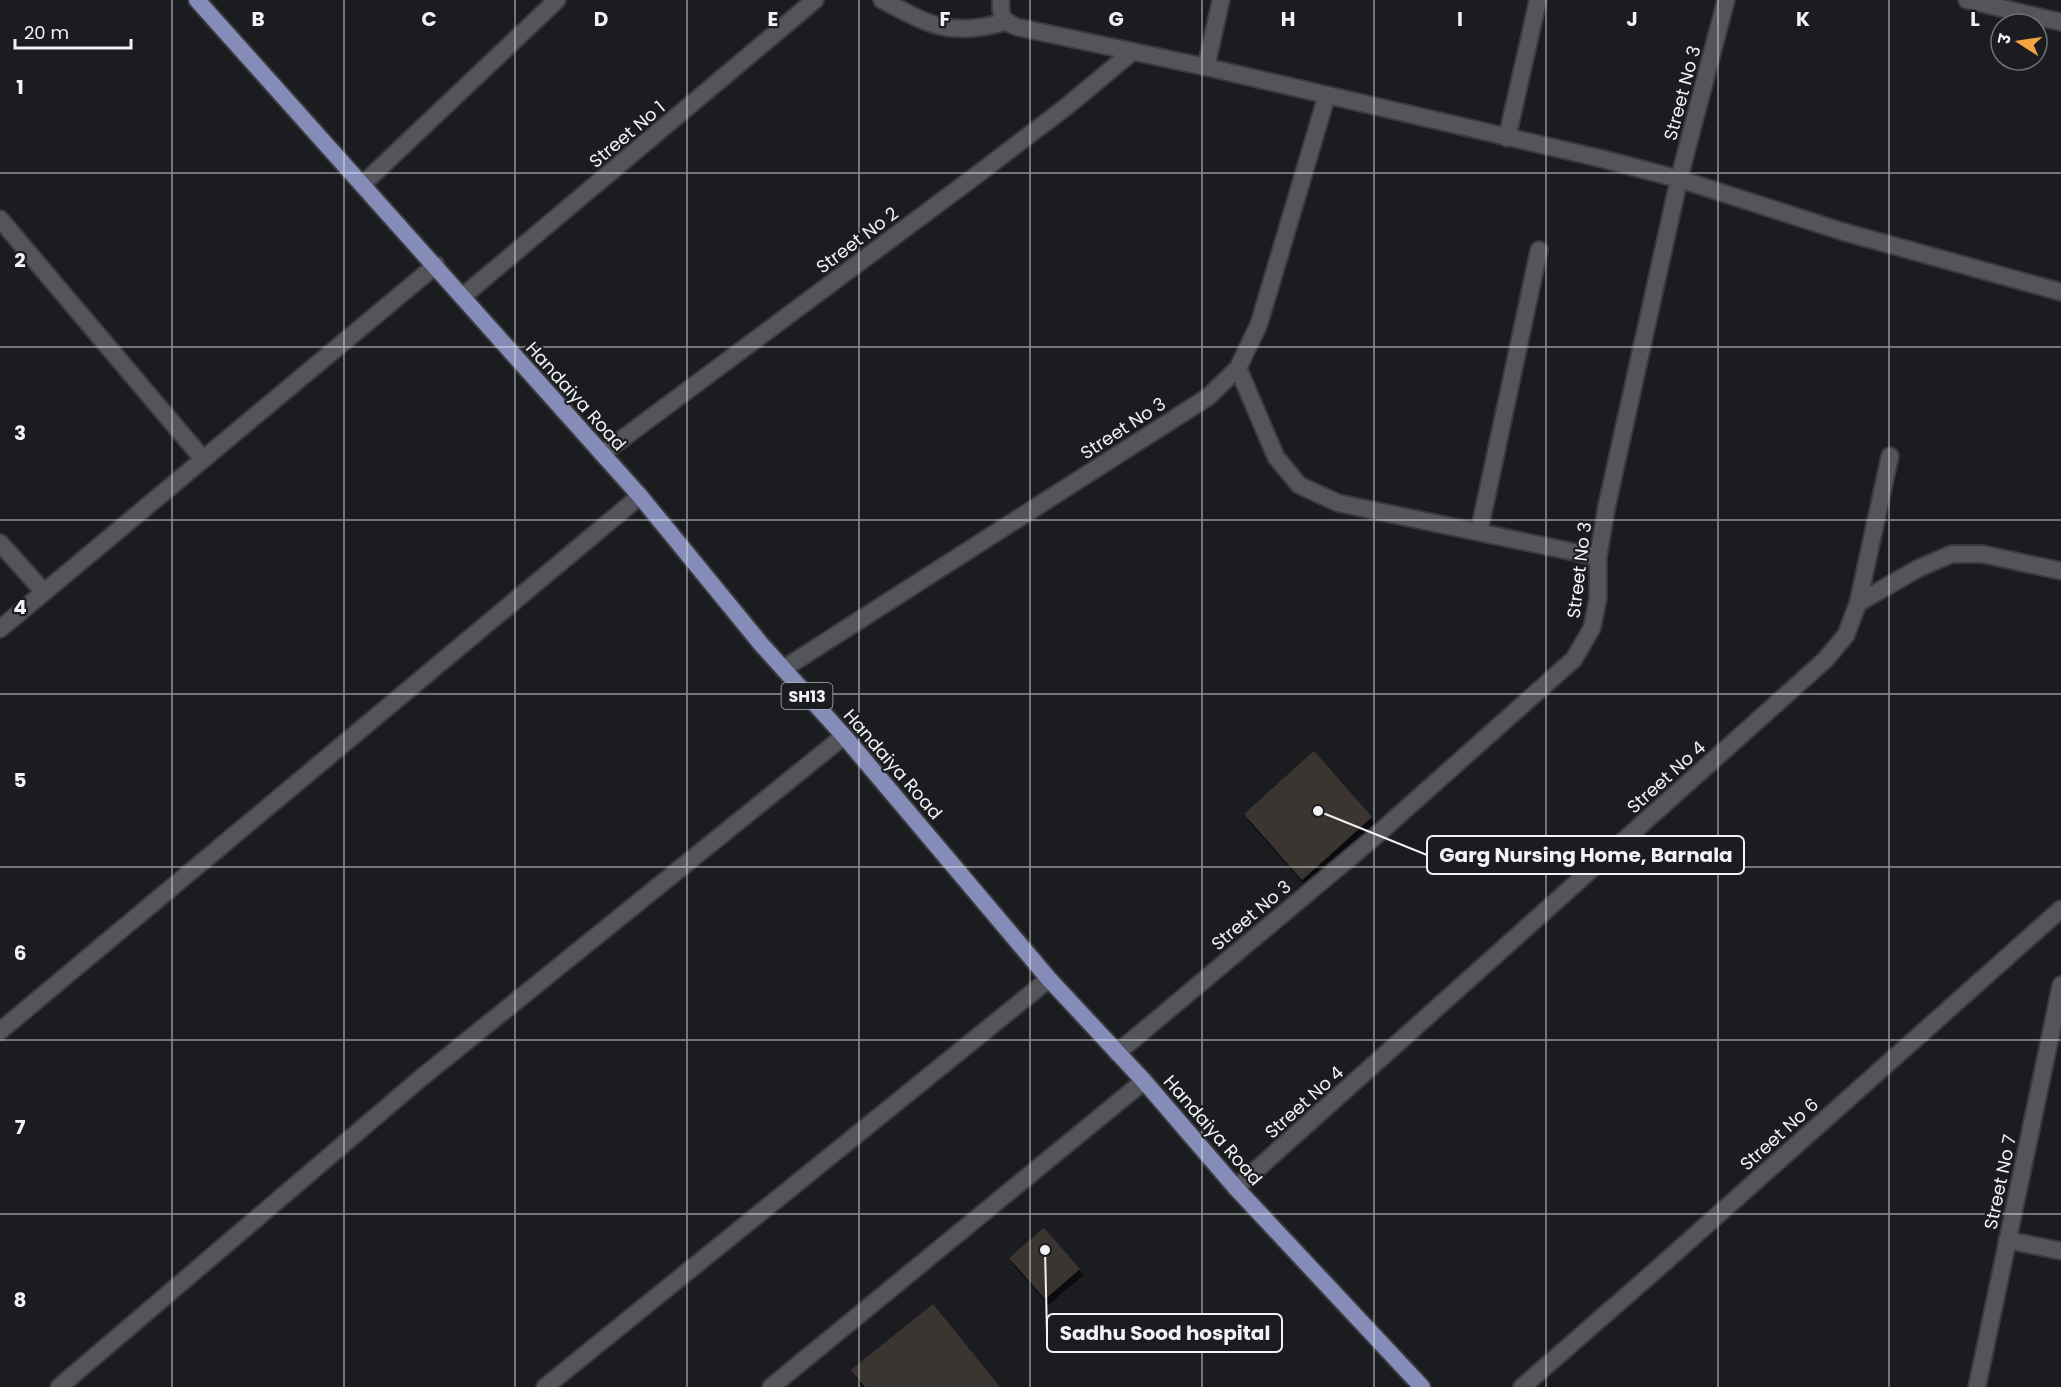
<svg xmlns="http://www.w3.org/2000/svg" width="2061" height="1387" font-family="Poppins,'Noto Sans Devanagari',sans-serif">
<style>
.building{fill:#3a3633;filter:url(#shadow)}
.lines{fill:none;stroke-linecap:round;stroke-linejoin:round}
.service-casing{stroke:#3a3a3e;stroke-width:20}
.minor-casing{stroke:#3a3a3e;stroke-width:20}
.primary-casing{stroke:#3a3a3e;stroke-width:20}
.service{stroke:#54555a;stroke-width:16}
.minor{stroke:#54555a;stroke-width:16}
.primary{stroke:#858cb7;stroke-width:16}
.grid{fill:none;stroke:#f1f2f5;stroke-width:1.5;stroke-opacity:0.55}
.labels{text-anchor:middle;dominant-baseline:central;stroke-width:4.5;stroke-linejoin:round;paint-order:stroke}
.shield{fill:#1b1c20;stroke:#b1b2b5;stroke-width:1.5}
.shield-label{font-size:16px;font-weight:bold;fill:#f1f2f5}
.street-label{font-size:18px;fill:#f1f2f5;stroke:#1b1c20}
.grid-label{font-size:20px;text-anchor:middle;font-weight:bold;fill:#f1f2f5;stroke:#1b1c20;stroke-width:4.5;stroke-linejoin:round;paint-order:stroke}
.leader{fill:none;stroke:#f1f2f5;stroke-width:2}
.callout-dot{fill:#f1f2f5;stroke:#1b1c20;stroke-width:2}
.callout{fill:#1b1c20;stroke:#f1f2f5;stroke-width:2}
.callout-label{font-size:20px;text-anchor:middle;font-weight:bold;fill:#f1f2f5}
</style>
<defs>
<filter id="shadow"><feDropShadow dx="3.5" dy="6" stdDeviation="0" flood-color="#0009"/></filter>
</defs>
<rect width="100%" height="100%" fill="#1b1c20"/>
<path class="building" d="M1314,751L1372,817L1302,880L1244,814Z
M1044,1228L1080,1269L1045,1299L1009,1258Z
M933,1304L1000,1387H865L851,1370Z"/>
<g class="lines">
<g class="service-casing">
<path id="service" d="M363,184L557,0"/>
</g>
<g class="minor-casing">
<path id="minor" d="M882,0C932,26 949,37 1005,22
M1001,0C1000,16 1002,21 1017,27L1206,67L1603,159L1679,179L1844,232L2061,292
M1967,0L2061,22
M1206,67L1221,0
M1507,138L1538,0
M0,219L203,459
M462,297L815,0
M1238,368L1276,457L1299,485L1338,503L1598,557
M602,454L974,177L1066,107L1132,52
M1479,532L1539,250
M0,543L44,592
M1858,603L1919,568L1952,554H1982L2061,571
M0,629L436,265
M783,669L1208,397L1238,368L1259,324L1327,95
M0,1031L640,496
M1117,1053L1371,840L1574,659L1592,628L1598,598V557L1607,505L1679,179L1726,0
M1236,1188L1825,660L1846,635L1858,603L1890,456
M2007,1240L2061,1251
M59,1387L421,1078L844,736
M545,1387L1049,979
M771,1387L1144,1081
M1522,1387L1656,1270L2061,909
M1977,1387L2061,985"/>
</g>
<g class="primary-casing">
<path id="primary" d="M197,0L640,496L761,644L844,736L1049,979L1144,1081L1236,1188L1422,1387"/>
</g>
<use href="#service" class="service"/>
<use href="#minor" class="minor"/>
<use href="#primary" class="primary"/>
</g>
<path class="grid" d="M172,0V1387M344,0V1387M515,0V1387M687,0V1387M859,0V1387M1030,0V1387M1202,0V1387M1374,0V1387M1546,0V1387M1718,0V1387M1889,0V1387M0,173H2061M0,347H2061M0,520H2061M0,694H2061M0,867H2061M0,1040H2061M0,1214H2061"/>
<g class="labels">
<rect class="shield" x="781.5" y="683" width="51" height="26" rx="4.5"/>
<g class="shield-label">
<text x="807" y="696">SH13</text>
</g>
<g class="street-label">
<text transform="translate(1682 93) rotate(-75)">Street No 3</text>
<text transform="translate(627 134) rotate(-40)">Street No 1</text>
<text transform="translate(857 240) rotate(-37)">Street No 2</text>
<text transform="translate(576 396) rotate(48)">Handaiya Road</text>
<text transform="translate(1123 428) rotate(-33)">Street No 3</text>
<text transform="translate(1579 570) rotate(-83)">Street No 3</text>
<text transform="translate(893 764) rotate(49)">Handaiya Road</text>
<text transform="translate(1666 777) rotate(-42)">Street No 4</text>
<text transform="translate(1251 915) rotate(-40)">Street No 3</text>
<text transform="translate(1304 1102) rotate(-42)">Street No 4</text>
<text transform="translate(1213 1130) rotate(49)">Handaiya Road</text>
<text transform="translate(1779 1134) rotate(-42)">Street No 6</text>
<text transform="translate(2000 1182) rotate(-78)">Street No 7</text>
</g>
</g>
<g class="grid-label">
<text x="258" y="26">B</text>
<text x="429" y="26">C</text>
<text x="601" y="26">D</text>
<text x="773" y="26">E</text>
<text x="945" y="26">F</text>
<text x="1116" y="26">G</text>
<text x="1288" y="26">H</text>
<text x="1460" y="26">I</text>
<text x="1632" y="26">J</text>
<text x="1803" y="26">K</text>
<text x="1975" y="26">L</text>
<text x="20" y="94">1</text>
<text x="20" y="267">2</text>
<text x="20" y="440">3</text>
<text x="20" y="614">4</text>
<text x="20" y="787">5</text>
<text x="20" y="960">6</text>
<text x="20" y="1134">7</text>
<text x="20" y="1307">8</text>
</g>
<path class="leader" d="M1318 811L1427 855M1045 1250L1047 1333"/>
<g class="callout-dot">
<circle cx="1318" cy="811" r="6"/>
<circle cx="1045" cy="1250" r="6"/>
</g>
<g class="callout">
<rect x="1427" y="836" width="317" height="38" rx="6"/>
<rect x="1047" y="1314" width="235" height="38" rx="6"/>
</g>
<g class="callout-label">
<text x="1586" y="862">Garg Nursing Home, Barnala</text>
<text x="1165" y="1340">Sadhu Sood hospital</text>
</g>
<g transform="translate(2019 42) rotate(282)"><circle r="28" fill="#1b1c20" stroke="#717275" stroke-width="1.5"/>
<path d="M0-4.5L10 22L0 15L-10 22Z" fill="#f3a443"/>
<text y="-9" font-size="16" font-weight="bold" text-anchor="middle" fill="#f1f2f5">उ</text>
</g>
<path d="M15 39v9h116v-9" fill="none" stroke="#f1f2f5" stroke-width="3"/>
<text x="24" y="39" font-size="18" fill="#f1f2f5" stroke="#1b1c20" stroke-width="4.5" paint-order="stroke">20 m</text>
</svg>
